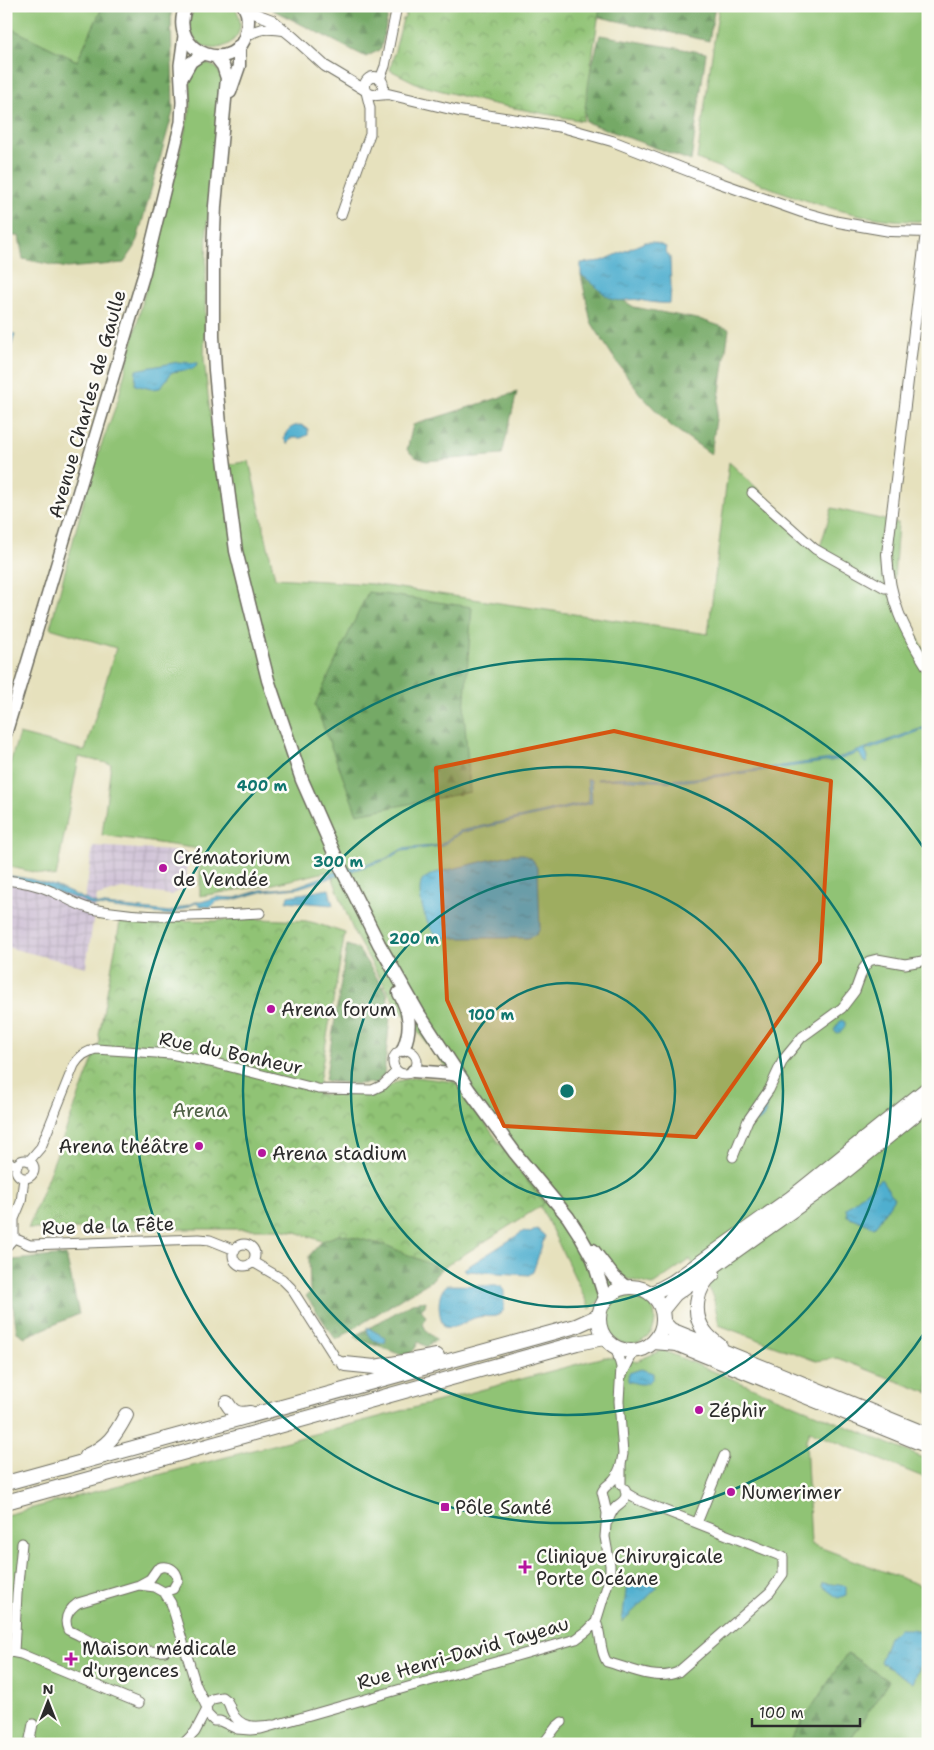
<svg xmlns="http://www.w3.org/2000/svg" width="934" height="1750" font-family="'Shantell Sans',sans-serif">
<style>
.industrial{fill:url(#industrial-grid)}
.grass{fill:#90c375;stroke:#5e7750}
.forest{fill:url(#forest-firs);stroke:#506a48}
.park{fill:url(#park-crowns);stroke:#5e7750}
.water{fill:url(#water-ripples);stroke:#3e6d7d}
.lines{fill:none;stroke-linecap:round;stroke-linejoin:round}
.minor-casing{stroke:#6c6b5e;stroke-width:11}
.tertiary-casing{stroke:#6c6b5e;stroke-width:12}
.secondary-casing{stroke:#6c6b5e;stroke-width:14}
.primary-casing{stroke:#6c6b5e;stroke-width:15}
.trunk-casing{stroke:#6c6b5e;stroke-width:16}
.minor{stroke:#fff;stroke-width:9}
.tertiary{stroke:#fff;stroke-width:10}
.secondary{stroke:#fff;stroke-width:11}
.primary{stroke:#fff;stroke-width:12}
.trunk{stroke:#fff;stroke-width:14}
.marked{fill:#d5540f;fill-opacity:0.2;stroke:#d5540f;stroke-width:4;stroke-linejoin:round}
.ring{fill:none;stroke:#0f766e;stroke-width:2.5}
.poi-dot{fill:#b5179e;stroke:#fdfcf7;stroke-width:2}
.labels{text-anchor:middle;dominant-baseline:central;stroke-width:5;stroke-linejoin:round;paint-order:stroke}
.street-label{font-size:19px;fill:#2b2b2b;stroke:#fdfcf7}
.poi-label{font-size:19px;fill:#2b2b2b;stroke:#fdfcf7;text-anchor:start}
.park-label{font-size:19px;fill:#4e6045;stroke:#fdfcf7}
.centre{fill:#0f766e;stroke:#fdfcf7;stroke-width:2.5}
.ring-label{font-size:15px;text-anchor:middle;font-weight:bold;fill:#0f766e;stroke:#fdfcf7;stroke-width:5;stroke-linejoin:round;paint-order:stroke}
</style>
<defs>
<pattern id="industrial-grid" width="8" height="8" patternUnits="userSpaceOnUse" patternTransform="scale(1.25)"><rect width="8" height="8" fill="#ccbed4"/><path d="M0 4h8M4 0v8" fill="none" stroke="#afa3b6"/></pattern>
<pattern id="forest-firs" width="22" height="20" patternUnits="userSpaceOnUse" patternTransform="scale(1.25)"><rect width="22" height="20" fill="#74a966"/><path d="M5 1l3.5 6h-7zM16 11l3.5 6h-7z" fill="#5f8a54"/></pattern>
<pattern id="park-crowns" width="20" height="18" patternUnits="userSpaceOnUse" patternTransform="scale(1.25)"><rect width="20" height="18" fill="#90c375"/><path d="M2 6a3 3 0 1 1 6 0M12 15a3 3 0 1 1 6 0" fill="none" stroke="#769f60"/></pattern>
<pattern id="water-ripples" width="26" height="14" patternUnits="userSpaceOnUse" patternTransform="scale(1.25)"><rect width="26" height="14" fill="#50afcf"/><path d="M2 4q2-2 4 0t4 0M15 11q2-2 4 0t4 0" fill="none" stroke="#438fa8"/></pattern>
</defs>
<rect width="100%" height="100%" fill="#fdfcf7"/>
<filter id="ink" filterUnits="userSpaceOnUse"><feTurbulence type="fractalNoise" baseFrequency=".02" numOctaves="2"/><feDisplacementMap in="SourceGraphic" scale="10" xChannelSelector="R" yChannelSelector="G"/><feConvolveMatrix kernelMatrix="1 2 1 2 8 2 1 2 1" color-interpolation-filters="sRGB"/></filter>
<filter id="wash" filterUnits="userSpaceOnUse"><feTurbulence type="fractalNoise" baseFrequency=".0096" numOctaves="4" result="noise"/><feDisplacementMap in="SourceGraphic" scale="20" xChannelSelector="R" yChannelSelector="G"/><feGaussianBlur stdDeviation="1.12" result="paint"/><feColorMatrix in="noise" values="0 0 0 0 0 0 0 0 0 0 0 0 0 0 0 0 0 1.4 0 .05"/><feComposite in="paint" operator="in"/></filter>
<g filter="url(#wash)">
<rect width="100%" height="100%" fill="#e6e1bd"/>
<path class="industrial" d="M93,846L187,852V887L171,895L122,889L97,896L86,967L6,947V880L85,898Z"/>
<path class="grass" d="M6,6H103L77,61L6,26Z
M196,6H234C258,42 204,66 191,32C188,23 190,14 196,6Z
M719,6H928V221C847,224 771,187 697,159Z
M197,63L208,64L217,68L222,80L207,227L204,359L216,467L249,461L275,578L372,584L708,634L729,462L820,547L832,508L898,523L894,579L907,620L928,656V1393L837,1358L816,1361L719,1325L713,1295L690,1259L653,1285L623,1278L590,1309L515,1153L394,1002L355,935L330,871L269,885L200,896V849L102,835L111,764L79,757L56,877L6,866V776L19,734L85,751L116,648L50,628L91,473L118,400L191,106L190,73Z
M605 1319a25 25 0 1 1 50 0a25 25 0 1 1-50 0Z
M662,1350L928,1460V1479L809,1431L806,1440L811,1544L920,1585L928,1578V1744H847L888,1681L848,1653L788,1744H6V1515L428,1404L604,1357L637,1361Z"/>
<path class="forest" d="M103,6H167L171,11L173,112L135,247L124,263L67,268L23,259L19,236H6V26L77,61Z
M269,6H390L381,49L366,57L273,10Z
M564,6H715L709,41L563,9Z
M600,35L706,53L691,161L586,122L583,99Z
M581,275L634,307L702,320L729,329L711,454L671,426L640,394L612,355L591,322Z
M517,392L502,455L426,461L415,457L407,450L413,425Z
M368,592L472,607L464,712L470,792L357,814L315,705Z
M347,945L358,949L387,993L390,1017L384,1075L377,1083L356,1084L325,1081Z
M341,1234L388,1246L441,1269L431,1281L407,1295L336,1340L306,1296L310,1292L309,1256L322,1241Z
M66,1255L79,1314L25,1337L17,1332L10,1288L13,1260Z
M426,1301L425,1306L421,1309L426,1317L423,1324L427,1332L437,1340L431,1343L427,1347L418,1342C415,1350 412,1355 402,1355L358,1339L355,1336L412,1303Z
M847,1653L889,1681L847,1744H788Z"/>
<path class="park" d="M408,6H600L583,121L488,103L420,85L390,70L403,19L405,18Z
M121,917L155,920L216,921L237,918L306,921L315,923L345,933L317,1094L374,1095L398,1081L416,1077L455,1082L544,1204L441,1269L388,1246L341,1234L322,1241L296,1232L279,1229H28L100,1041L99,1035Z"/>
<path class="water" d="M645,242H653L666,247L665,251L670,257L671,287L670,303C659,304 649,302 639,300C630,298 620,303 612,299C603,295 592,281 581,275V263L602,261Z
M10,333L15,334L6,364V334Z
M178,362L198,363L193,369L172,372L160,388L151,389L135,385L136,370Z
M301,425L308,429V435L301,438H291L287,444L284,437C287,429 293,425 301,425Z
M928,726V728L865,751L868,757L867,763L864,762L859,753L838,760L687,781C657,783 627,778 597,780V779L631,777L667,780L695,778L838,758Z
M587,779H590L591,781L592,803L460,833L442,846L402,851L386,860L298,888L265,891L233,900H223L215,902L211,907L200,906L196,903L170,915L90,905L81,900L6,876V875L30,879L55,886L96,904L170,912L195,902H201L217,897L235,898L261,890L295,887L339,871L385,859L402,849L440,845L460,831L589,802Z
M514,854H524L533,860L538,870L540,928L537,934L528,938H445C439,936 436,935 432,930C425,921 416,892 422,881C425,877 431,875 435,873Z
M329,889L333,905L286,901L288,896Z
M841,1020L845,1022V1027L841,1032L836,1033L834,1030Z
M766,1097C767,1108 768,1116 758,1122H755L752,1117Z
M881,1179L894,1198L877,1224L874,1227L847,1216L846,1208Z
M537,1229L545,1236L533,1272L529,1275L466,1271L464,1269L524,1231L530,1233Z
M447,1285L501,1286L504,1291V1310C496,1320 489,1315 478,1317C465,1320 458,1330 444,1327C438,1315 436,1293 447,1285Z
M367,1327L386,1338L385,1343C376,1344 367,1337 367,1327Z
M641,1369L653,1373V1378C645,1387 639,1384 628,1381V1377L629,1373Z
M628,1576L658,1587L622,1622Z
M823,1583L846,1586V1595L838,1598L822,1586Z
M899,1629H911L928,1632V1647L913,1683L880,1662L889,1637Z"/>
</g>
<g filter="url(#ink)">
<g class="lines">
<g class="minor-casing">
<path id="minor" d="M380,79L385,66L397,6
M341,215L370,134V108L366,92
M752,493L815,549L885,588H890
M6,880C22,882 36,884 51,891C65,897 77,906 92,909C148,920 204,916 260,913
M393 1062a12 12 0 1 1 24 0a12 12 0 1 1-24 0Z
M733,1157L748,1120L769,1090L783,1060L802,1037L842,1008L855,991L863,969L869,961L877,959L905,964L928,960
M16 1169a9 9 0 1 1 18 0a9 9 0 1 1-18 0Z
M6,1161L17,1166
M29,1161L41,1147L74,1065C80,1056 85,1052 96,1049L171,1054L215,1063L318,1089L372,1090L383,1085L397,1071
M14,1238L30,1245L199,1239L210,1240L235,1250
M14,1238V1219L21,1202L24,1178
M233 1255a11 11 0 1 1 22 0a11 11 0 1 1-22 0Z
M6,1247L14,1238
M253,1262L282,1279L291,1288L333,1354L336,1359L345,1364
M616,1348L621,1367L619,1401L623,1454L621,1465V1484
M622,1375L634,1351
M608,1521C610,1516 612,1510 617,1506C623,1501 628,1499 625,1489
M697,1523L724,1456
M161,1567C170,1566 177,1570 178,1580L173,1589L164,1592L155,1587L139,1585L150,1579L157,1569Z
M139,1585L78,1603C68,1610 63,1618 68,1630C77,1634 87,1640 96,1644C118,1652 143,1652 165,1651
M164,1592L171,1603L196,1685L206,1706
M596,1622C602,1634 599,1651 607,1662C629,1668 656,1682 678,1672L770,1592L783,1574V1557L638,1500L626,1493
M6,1651L21,1654L139,1703
M14,1652L17,1594L22,1543
M272,1725C256,1727 240,1729 232,1712C230,1709 230,1705 227,1701L222,1697L212,1699L206,1706L207,1714L214,1721H220L237,1729L250,1730L261,1729L576,1639L587,1631L596,1622L610,1576V1565L605,1537L607,1513L602,1492C605,1485 609,1485 613,1480C617,1476 619,1470 621,1465
M29,1744L33,1724
M183,1744L195,1732L206,1711
M543,1744L556,1727L562,1722"/>
</g>
<g class="tertiary-casing">
<path id="tertiary" d="M246,10L272,20L293,37L325,66L365,90
M246,36C261,27 266,28 283,30
M365 86a9 9 0 1 1 18 0a9 9 0 1 1-18 0Z
M377,95L388,94L459,111L562,127L612,141L717,182L802,212L838,222L890,231L928,232
M926,232L887,554C889,601 903,628 928,668"/>
</g>
<g class="secondary-casing">
<path id="secondary" d="M181,80L191,62L203,54
M6,733L144,274L181,122L182,102L180,65L184,36"/>
</g>
<g class="primary-casing">
<path id="primary" d="M186,6C165,55 240,78 247,29C249,21 248,13 244,6
M216,57L223,66L227,78L215,206L213,256V336L215,370L221,435L236,551L268,680L302,780L339,864L379,944L419,1014L469,1090L515,1153L568,1217L579,1234L593,1259L605,1298
M230,92L239,66V46
M399,993C410,1013 412,1028 403,1050
M413,1071L452,1074L460,1076
M593,1250L614,1277L626,1287"/>
</g>
<g class="trunk-casing">
<path id="trunk" d="M713,1274C696,1287 691,1314 705,1332C709,1338 715,1342 720,1346
M599 1319a32 32 0 1 1 64 0a32 32 0 1 1-64 0Z
M651,1294L673,1282L791,1198L928,1088
M662,1310L675,1294L832,1182L928,1104
M663,1322L671,1330L686,1336L928,1435
M654,1342L677,1344L928,1446
M345,1364L375,1367L437,1356
M227,1403C233,1413 238,1415 250,1413
M86,1456C108,1446 115,1436 126,1415
M6,1483L576,1326L598,1316
M6,1502L577,1343L604,1338"/>
</g>
<use href="#minor" class="minor"/>
<use href="#tertiary" class="tertiary"/>
<use href="#secondary" class="secondary"/>
<use href="#primary" class="primary"/>
<use href="#trunk" class="trunk"/>
</g>
</g>
<path class="marked" d="M614,731L831,781L820,962L696,1137L504,1126L447,1000L436,768Z"/>
<g class="ring">
<circle cx="567" cy="1091" r="108"/>
<circle cx="567" cy="1091" r="216"/>
<circle cx="567" cy="1091" r="324"/>
<path d="M927 1329A432 432 0 1 1 927 853"/>
</g>
<g class="poi-dot">
<circle cx="163" cy="868" r="5"/>
<circle cx="271" cy="1009" r="5"/>
<circle cx="199" cy="1146" r="5"/>
<circle cx="262" cy="1153" r="5"/>
<circle cx="699" cy="1410" r="5"/>
<circle cx="731" cy="1492" r="5"/>
<rect x="440" y="1502" width="10" height="10" rx="2.5"/>
<path d="M522.5 1559.5h5v5h5v5h-5v5h-5v-5h-5v-5h5z"/>
<path d="M68.5 1651.5h5v5h5v5h-5v5h-5v-5h-5v-5h5z"/>
</g>
<g class="labels">
<g class="street-label">
<text transform="translate(87 404) rotate(-74)">Avenue Charles de Gaulle</text>
<text transform="translate(231 1053) rotate(12)">Rue du Bonheur</text>
<text transform="translate(108 1226) rotate(-2)">Rue de la Fête</text>
<text transform="translate(463 1653) rotate(-16)">Rue Henri-David Tayeau</text>
</g>
<g class="poi-label">
<text x="173" y="857">Crématorium<tspan x="173" dy="22">de Vendée</tspan></text>
<text x="281" y="1009">Arena forum</text>
<text x="189" y="1146" text-anchor="end">Arena théâtre</text>
<text x="272" y="1153">Arena stadium</text>
<text x="709" y="1410">Zéphir</text>
<text x="741" y="1492">Numerimer</text>
<text x="455" y="1507">Pôle Santé</text>
<text x="536" y="1556">Clinique Chirurgicale<tspan x="536" dy="22">Porte Océane</tspan></text>
<text x="82" y="1648">Maison médicale<tspan x="82" dy="22">d'urgences</tspan></text>
</g>
<g class="park-label">
<text x="200" y="1110">Arena</text>
</g>
</g>
<circle cx="567" cy="1091" r="8" class="centre"/>
<g class="ring-label">
<text x="262" y="791">400 m</text>
<text x="338" y="867">300 m</text>
<text x="414" y="944">200 m</text>
<text x="491" y="1020">100 m</text>
</g>
<rect width="934" height="1750" fill="none" stroke="#fdfcf7" stroke-width="25"/>
<g transform="translate(48 1702)" stroke="#fdfcf7" stroke-width="4" paint-order="stroke">
<path d="M0-4L9 19L0 12L-9 19Z" fill="#2b2b2b"/>
<text y="-8" font-size="14" font-weight="bold" text-anchor="middle" fill="#2b2b2b">N</text>
</g>
<path d="M752 1718v8h108v-8" fill="none" stroke="#2b2b2b" stroke-width="2.5"/>
<text x="759" y="1718" font-size="15" fill="#2b2b2b" stroke="#fdfcf7" stroke-width="4" paint-order="stroke">100 m</text>
</svg>
